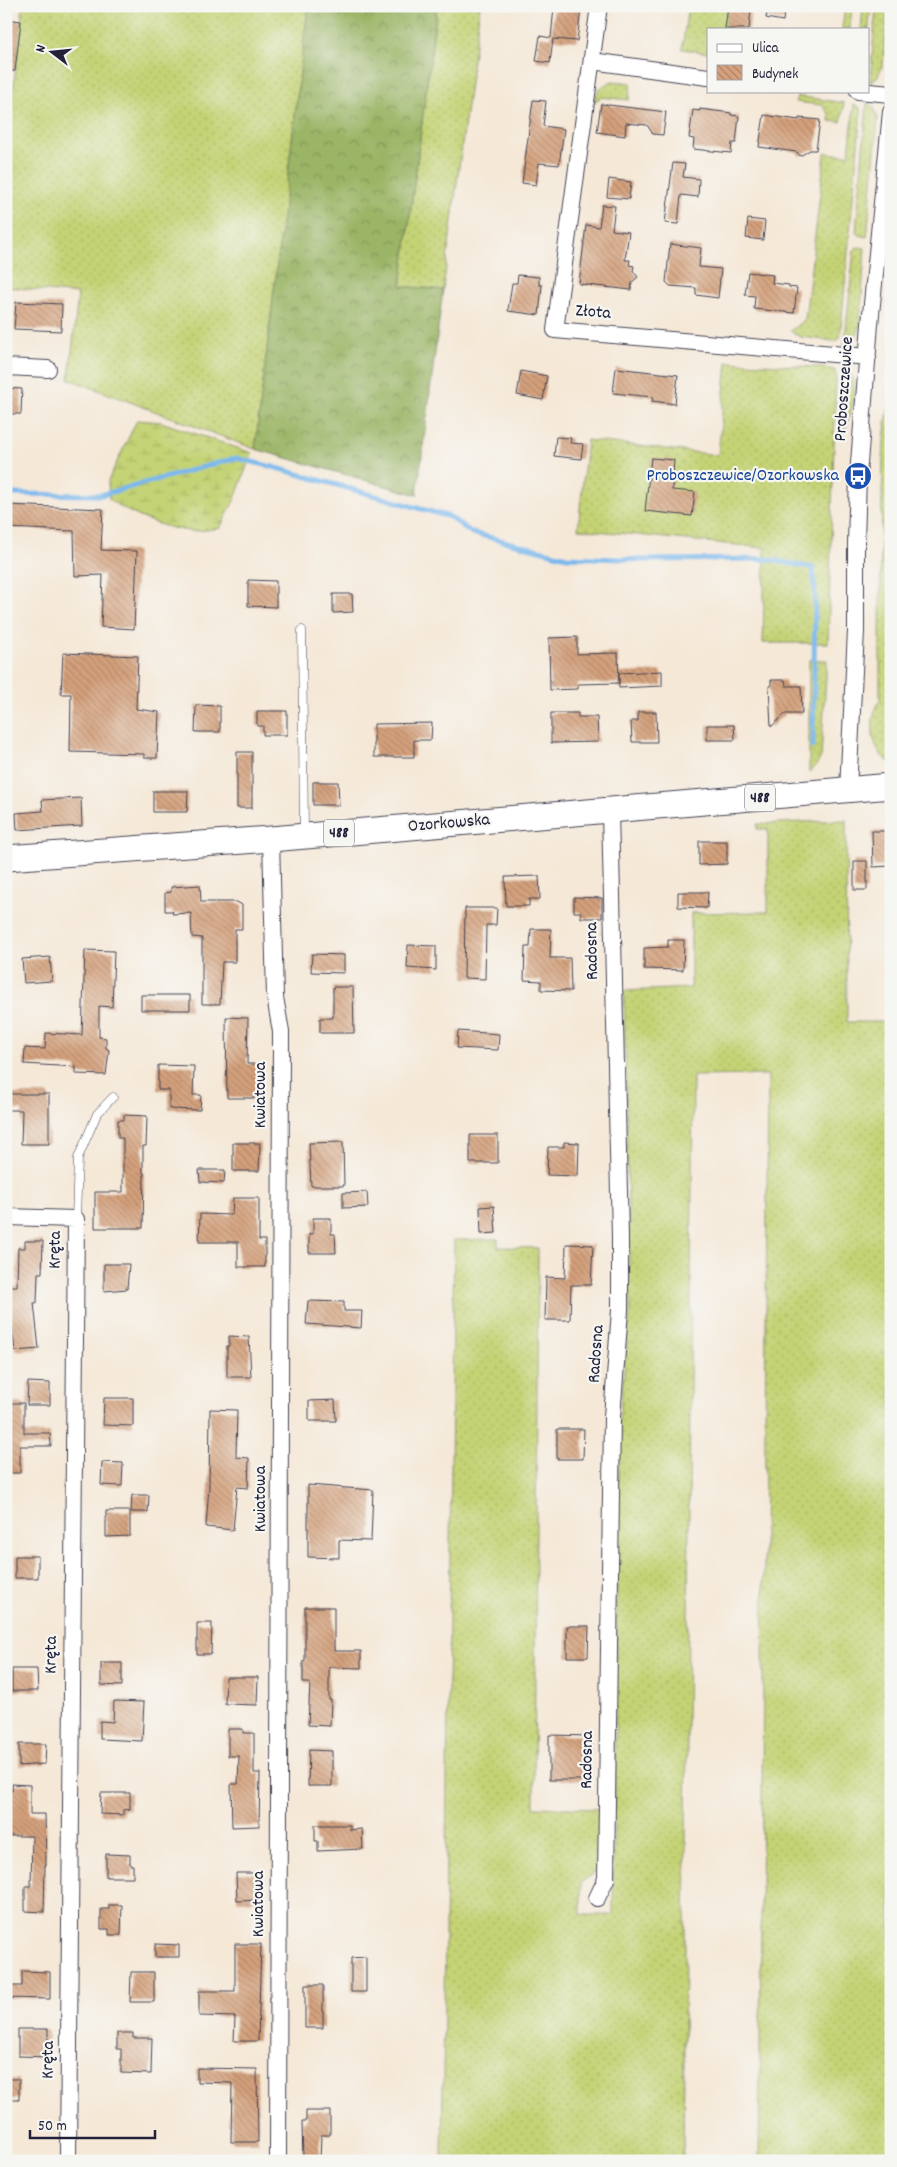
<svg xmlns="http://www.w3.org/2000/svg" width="897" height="2167" font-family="Dekko,sans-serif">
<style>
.grass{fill:url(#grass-dots);stroke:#737a58}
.forest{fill:url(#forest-crowns);stroke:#5e6c50}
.wetland{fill:url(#wetland-marsh);stroke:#737a58}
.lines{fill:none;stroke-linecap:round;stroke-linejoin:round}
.stream{stroke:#7ab8ed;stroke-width:5}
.building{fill:url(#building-back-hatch)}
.service-casing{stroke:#424052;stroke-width:9}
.minor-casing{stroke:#424052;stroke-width:18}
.primary-casing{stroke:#424052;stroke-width:27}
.service{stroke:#fff;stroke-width:8}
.minor{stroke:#fff;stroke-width:16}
.primary{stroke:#fff;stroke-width:25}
.labels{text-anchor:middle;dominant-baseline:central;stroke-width:4.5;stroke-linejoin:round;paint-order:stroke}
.shield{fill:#f6f6f2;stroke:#626272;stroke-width:1}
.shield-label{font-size:16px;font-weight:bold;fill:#22223b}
.street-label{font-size:18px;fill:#22223b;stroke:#f6f6f2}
.transit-label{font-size:18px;fill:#164399;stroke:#f6f6f2;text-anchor:end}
</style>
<defs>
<pattern id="grass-dots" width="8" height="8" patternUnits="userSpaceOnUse" patternTransform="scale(1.25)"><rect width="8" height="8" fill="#c4d375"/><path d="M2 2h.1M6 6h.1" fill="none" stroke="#a8b566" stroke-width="1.8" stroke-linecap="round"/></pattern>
<pattern id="forest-crowns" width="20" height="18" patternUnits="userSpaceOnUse" patternTransform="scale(1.25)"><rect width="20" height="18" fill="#9bb566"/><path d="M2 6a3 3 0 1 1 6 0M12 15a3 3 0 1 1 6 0" fill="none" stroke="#7e9355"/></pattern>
<pattern id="wetland-marsh" width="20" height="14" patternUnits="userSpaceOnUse" patternTransform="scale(1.25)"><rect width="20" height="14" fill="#c4d375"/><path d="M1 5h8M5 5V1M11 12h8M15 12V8" fill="none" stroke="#a8b566"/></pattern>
<pattern id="building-back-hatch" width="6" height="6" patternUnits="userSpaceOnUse" patternTransform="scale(1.25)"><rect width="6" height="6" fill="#d5a17c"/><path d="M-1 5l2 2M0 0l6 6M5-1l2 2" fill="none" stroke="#ac8367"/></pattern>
</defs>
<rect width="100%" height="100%" fill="#f6f6f2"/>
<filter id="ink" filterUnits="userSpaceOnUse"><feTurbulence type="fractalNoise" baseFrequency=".02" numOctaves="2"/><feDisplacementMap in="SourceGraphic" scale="10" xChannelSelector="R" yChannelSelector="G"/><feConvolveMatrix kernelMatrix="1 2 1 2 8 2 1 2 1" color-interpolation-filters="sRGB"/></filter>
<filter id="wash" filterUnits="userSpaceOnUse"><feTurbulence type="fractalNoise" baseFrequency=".0096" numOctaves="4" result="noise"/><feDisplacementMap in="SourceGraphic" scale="20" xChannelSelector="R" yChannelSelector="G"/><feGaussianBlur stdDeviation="1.12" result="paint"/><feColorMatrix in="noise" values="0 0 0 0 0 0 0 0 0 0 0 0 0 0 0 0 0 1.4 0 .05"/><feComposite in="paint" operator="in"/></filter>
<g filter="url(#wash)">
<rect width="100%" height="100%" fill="#f5e8d7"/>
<path class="grass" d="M23,6H308L255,449L69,379L78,294L6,287V150Z
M437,6H480L443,290L401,286Z
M688,6H728L725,29H708V53L682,49Z
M845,6H852L850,29H842Z
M863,6H871L868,36V29H861Z
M876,6H888L883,64L878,76L870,83Z
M613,81L631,83L629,100L601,97L593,103C596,90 602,85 613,81Z
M797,96L844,103L841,122L829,121L830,115L822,105L795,102Z
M867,102L874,108L878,118L867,237L859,235L856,232Z
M854,104L860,108L861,112L840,338L837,341H833L801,337L790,331L805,319L825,153L849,155Z
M857,247L865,248L860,326C857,337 854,342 844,348L854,250Z
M727,362L817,367L835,370L836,377L828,643H763L765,548L578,529L587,440L718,455Z
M842,365C864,378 851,411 845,430L841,424Z
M891,398V762C875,757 871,733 873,718C874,711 878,705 880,699C880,633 880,567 882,500C883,467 882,430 891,398Z
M809,660H827L821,757L816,766L809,772Z
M846,820L847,1022H891V2161H759L768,1075L693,1076L683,2161H442L454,1240L498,1239V1247L538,1248L534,1807L599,1809L597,1870L581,1883V1915H613L619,1420L630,1312L624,991L691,988V913L768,912V829H757V824Z"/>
<path class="forest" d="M308,6H437L401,286L443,290L417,495L255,449Z"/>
<path class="wetland" d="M137,420L161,422L252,453L234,501L220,528C210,529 199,532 189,531C163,528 130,515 109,499L108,481Z"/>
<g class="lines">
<path class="stream" d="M6,494L101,495L236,458L273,467L450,517L472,533L567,557L645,560L767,559L813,568L815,595L813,747"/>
</g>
<g id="blocks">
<path class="building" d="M728,6L751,9L749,29H725Z
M768,6H785L783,21L766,18Z
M554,7L581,9L577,41L553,39L550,63L536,61L540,36L551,38Z
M6,19L21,21L15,71H6Z
M533,100L546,101L543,126L564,129L559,165L539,163L536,185L522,183Z
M601,104L666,112L663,135L653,134L647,125L626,123L625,136L597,132Z
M700,109L731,113V115L739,116L736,143H732L731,153L693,149L694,139L689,138L693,110L700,111Z
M764,115L799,120V118L820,120L816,150H810L800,156L797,152L759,147Z
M673,163L685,164L683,177L699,179L698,197L681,195L678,224L665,223Z
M609,179L631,182L629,199L607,197Z
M602,205L615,206L612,230L629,232L625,260H630L629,265L634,266L633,271L638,277L632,282L631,290L579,284L586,225L599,227Z
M748,219L765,221L763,240L746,238Z
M670,244L701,248L699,267L721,269L718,298L696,295V288L670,286L666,282Z
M748,272L773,275L772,283L789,285V287L797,288L794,313L754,309L755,296L745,295Z
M518,275L539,277V285H542L539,315L508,311L512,283H517Z
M16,302L62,304L61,331L14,329Z
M616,368L678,375L675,404L652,401L653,397L613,393Z
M521,371L547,376L543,400L517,395Z
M6,388L22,389L21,414H6Z
M556,437L571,438L570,443L583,444L581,459L554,456Z
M651,458L674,460L672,490L695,492L692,516L645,511Z
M6,505L103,509L101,550L137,551L134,629L101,627L103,575L75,576L74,531L6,528Z
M248,580L276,581V607L248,606Z
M333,594H352L353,612L333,613Z
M577,637V654L618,653L619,683L578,684V689L550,690L549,638Z
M63,653L138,656L136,709L159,712L157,758H144V754L70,752L71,694H61Z
M662,671V686L619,688V673Z
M771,680H785L786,686H801L802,714H785L771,727L769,686H771Z
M196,705L220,706V732H195Z
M257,711H287V735H263V726H257Z
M638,712H656L657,742H632L631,721H638Z
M551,713H578V717H597L598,742L551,743Z
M432,723L431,740H414V757H374V724Z
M707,725H734L735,740H707Z
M237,752H252V808H237Z
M313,782H338L339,805H313Z
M153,791H188L187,812H153Z
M81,798L82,826L17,830L16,813L43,811L42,800Z
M872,831H891V866L873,867Z
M699,841H727V864L699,865Z
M854,861H867V890H854Z
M539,876L540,899H529V906H506L505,877Z
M200,885L201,902H237L242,905V929H235V962H222L220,1004H202V938L192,937L191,913L172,914L173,911H165V893L171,892V887Z
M678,892H708L707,908L678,907Z
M574,897L602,898V918H581V912H574Z
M465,908H497L496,925H486L485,979L464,978Z
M531,929H551L550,958H570L571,991L541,990V981L524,980L525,947H530Z
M668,940H684L683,970L644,969V948L668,947Z
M408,945L436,946V970L407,968Z
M85,950L114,951L112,1007L99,1006V1037L106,1038V1048L109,1050L106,1075L76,1074V1067L24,1064L25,1048L45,1049L46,1033L82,1035Z
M312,954L344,955V973L311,972Z
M50,957L52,981L24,983L22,959Z
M333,987H353L354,1033H320V1018H333Z
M141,995H190V1010H141Z
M226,1017L248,1018L247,1064H260V1098H227Z
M458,1031L499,1034L498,1050L457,1048Z
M158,1065L194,1066L193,1095H201L200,1110L169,1109V1090H158Z
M8,1094H49V1144H21L22,1110H8Z
M124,1115L147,1116L146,1146H143V1173H144L143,1228H95V1192H123V1138H118V1120H124Z
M470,1135H498V1163H470Z
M343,1142L344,1186H311L309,1143Z
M564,1142L579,1143L578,1176L547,1175L548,1147H564Z
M233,1143H260L259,1171H233Z
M199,1170H225L224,1183L200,1182Z
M367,1192L368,1207L343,1208V1193Z
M233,1198H259V1240H265V1267H238V1242H199L200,1214L232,1215Z
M494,1206L496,1233L481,1234L480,1207Z
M313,1218H331V1234H335L336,1253H309V1234H313Z
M25,1241H43L42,1273H38L37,1303H34L39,1349L15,1351L12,1326H6V1295L8,1286H17L18,1248H25Z
M566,1244L593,1245L591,1285H571L570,1320H545L546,1277L565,1278Z
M104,1264H129L127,1289L104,1291Z
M308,1301L344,1302V1311H362L361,1328L306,1324Z
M229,1336L249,1337L251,1377H227V1346H229Z
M28,1382L50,1383V1405H27Z
M104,1398H133V1426L103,1425Z
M335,1400L336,1421H309V1401Z
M6,1403H24V1433H50L51,1446H20V1473H6Z
M210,1409L237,1410L236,1457L249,1458L248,1488L237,1487L233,1530L206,1527L209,1486Z
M557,1429H584L583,1459H557Z
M102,1462L123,1463L122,1486L101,1485Z
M308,1485L373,1490L371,1541L339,1540V1558L308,1557Z
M132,1495H149L148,1512H131Z
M106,1511H130V1536L106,1537Z
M15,1556H38V1578H15Z
M305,1607H334V1651H361V1668L329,1667V1700H331L330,1726L308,1725L310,1683H303V1661H305Z
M197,1623H212L211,1654H197Z
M567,1626H589L588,1657H567Z
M101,1663H122V1686L101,1685Z
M12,1669H37L38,1691H12Z
M226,1677H258L257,1705L225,1704Z
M114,1701L144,1702L142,1741L100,1739V1721L113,1722Z
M228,1729H243V1733H254V1773H260L259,1826L232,1827L231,1784H238L239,1756H228Z
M549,1735L590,1736V1780H549Z
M19,1744H46L45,1764L19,1766Z
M309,1750L332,1751V1786H308Z
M12,1784L30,1785V1814H45L46,1865H45L44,1912L25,1911V1886H31L32,1836H6V1790L12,1791Z
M101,1793H130V1809L123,1810V1815L100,1814Z
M315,1825H350V1830L362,1829L363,1849L318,1851V1841H315Z
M106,1854L130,1855V1865H133V1877H106Z
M236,1873H261L262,1900L237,1901Z
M109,1905H122L121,1935H109V1929H101V1909H109Z
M155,1944L179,1945V1957H155Z
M235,1944H261L258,2041H234L235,2017L199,2016V1991H235Z
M366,1957V1992H351V1958Z
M22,1971L50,1972V1999L6,1998V1986H22Z
M131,1972H154V2002H130Z
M305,1985H323V2028H305Z
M18,2029H48V2057L18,2056Z
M117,2033H133V2038H152L151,2074L121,2073V2049H117Z
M197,2068L257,2069L258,2142H231L232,2083L197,2082Z
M6,2079H19V2099H6Z
M306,2111H330V2135H321L320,2161H303L302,2121H306Z"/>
</g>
</g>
<g filter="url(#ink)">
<use href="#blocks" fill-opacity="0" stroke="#424052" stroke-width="1"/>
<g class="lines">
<g class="service-casing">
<path id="service" d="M302,630L304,833
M76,1219L78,1158L97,1114L113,1097"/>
</g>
<g class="minor-casing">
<path id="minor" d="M599,6L555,330L868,357
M592,61L708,77
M858,91L891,94
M6,367L48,369
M848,790L856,631V543L858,476L870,324L891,112
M271,839L275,997L281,1032L278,2161
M6,1217L76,1219L68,2161
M597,1898L606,1879L612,1417L620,1310V1236L610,811"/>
</g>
<g class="primary-casing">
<path id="primary" d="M6,858L271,839L891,786"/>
</g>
<use href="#service" class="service"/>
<use href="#minor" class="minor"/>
<use href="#primary" class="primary"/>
</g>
</g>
<defs>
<g id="bus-disc" transform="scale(1.4375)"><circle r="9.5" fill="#1a4fb4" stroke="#f6f6f2"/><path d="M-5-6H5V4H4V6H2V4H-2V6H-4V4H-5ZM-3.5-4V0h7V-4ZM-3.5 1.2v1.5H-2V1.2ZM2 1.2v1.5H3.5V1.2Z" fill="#fff"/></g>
</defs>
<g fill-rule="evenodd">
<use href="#bus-disc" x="858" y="476"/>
</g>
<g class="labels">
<g class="shield">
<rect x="745" y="784.5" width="30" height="27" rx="4"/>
<rect x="324" y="819.5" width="30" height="27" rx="4"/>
</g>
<g class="shield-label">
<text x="760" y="798">488</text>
<text x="339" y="833">488</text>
</g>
<g class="street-label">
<text transform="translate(593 313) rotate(5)">Złota</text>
<text transform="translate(845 389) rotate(-86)">Proboszczewice</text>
<text transform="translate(449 824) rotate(-5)">Ozorkowska</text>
<text transform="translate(593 951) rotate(-91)">Radosna</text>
<text transform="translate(261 1095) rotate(-90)">Kwiatowa</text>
<text transform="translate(56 1250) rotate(-89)">Kręta</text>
<text transform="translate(597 1354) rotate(-86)">Radosna</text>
<text transform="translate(261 1499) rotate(-90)">Kwiatowa</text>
<text transform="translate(52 1655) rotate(-89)">Kręta</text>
<text transform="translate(588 1760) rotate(-89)">Radosna</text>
<text transform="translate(259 1904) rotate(-90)">Kwiatowa</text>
<text transform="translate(49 2060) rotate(-89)">Kręta</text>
</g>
<g class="transit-label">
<text x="839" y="476">Proboszczewice/Ozorkowska</text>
</g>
</g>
<rect width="897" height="2167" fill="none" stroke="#f6f6f2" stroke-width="25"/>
<rect x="707" y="28" width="162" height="65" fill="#f6f6f2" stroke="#a1a1a9"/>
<rect x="717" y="44" width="25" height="8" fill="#ffffff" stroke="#a1a1a9"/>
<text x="752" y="52" font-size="15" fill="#22223b">Ulica</text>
<rect x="717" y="65" width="25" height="15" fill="url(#building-back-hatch)" stroke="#a1a1a9"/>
<text x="752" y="78" font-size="15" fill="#22223b">Budynek</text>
<g transform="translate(52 52) rotate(286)" stroke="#f6f6f2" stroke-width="4" paint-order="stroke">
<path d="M0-4L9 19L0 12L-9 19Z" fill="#22223b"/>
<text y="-8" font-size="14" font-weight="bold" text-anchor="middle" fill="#22223b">N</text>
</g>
<path d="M30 2130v8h125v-8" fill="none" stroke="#22223b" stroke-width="2.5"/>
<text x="38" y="2130" font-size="15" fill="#22223b" stroke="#f6f6f2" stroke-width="4" paint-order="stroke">50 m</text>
</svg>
